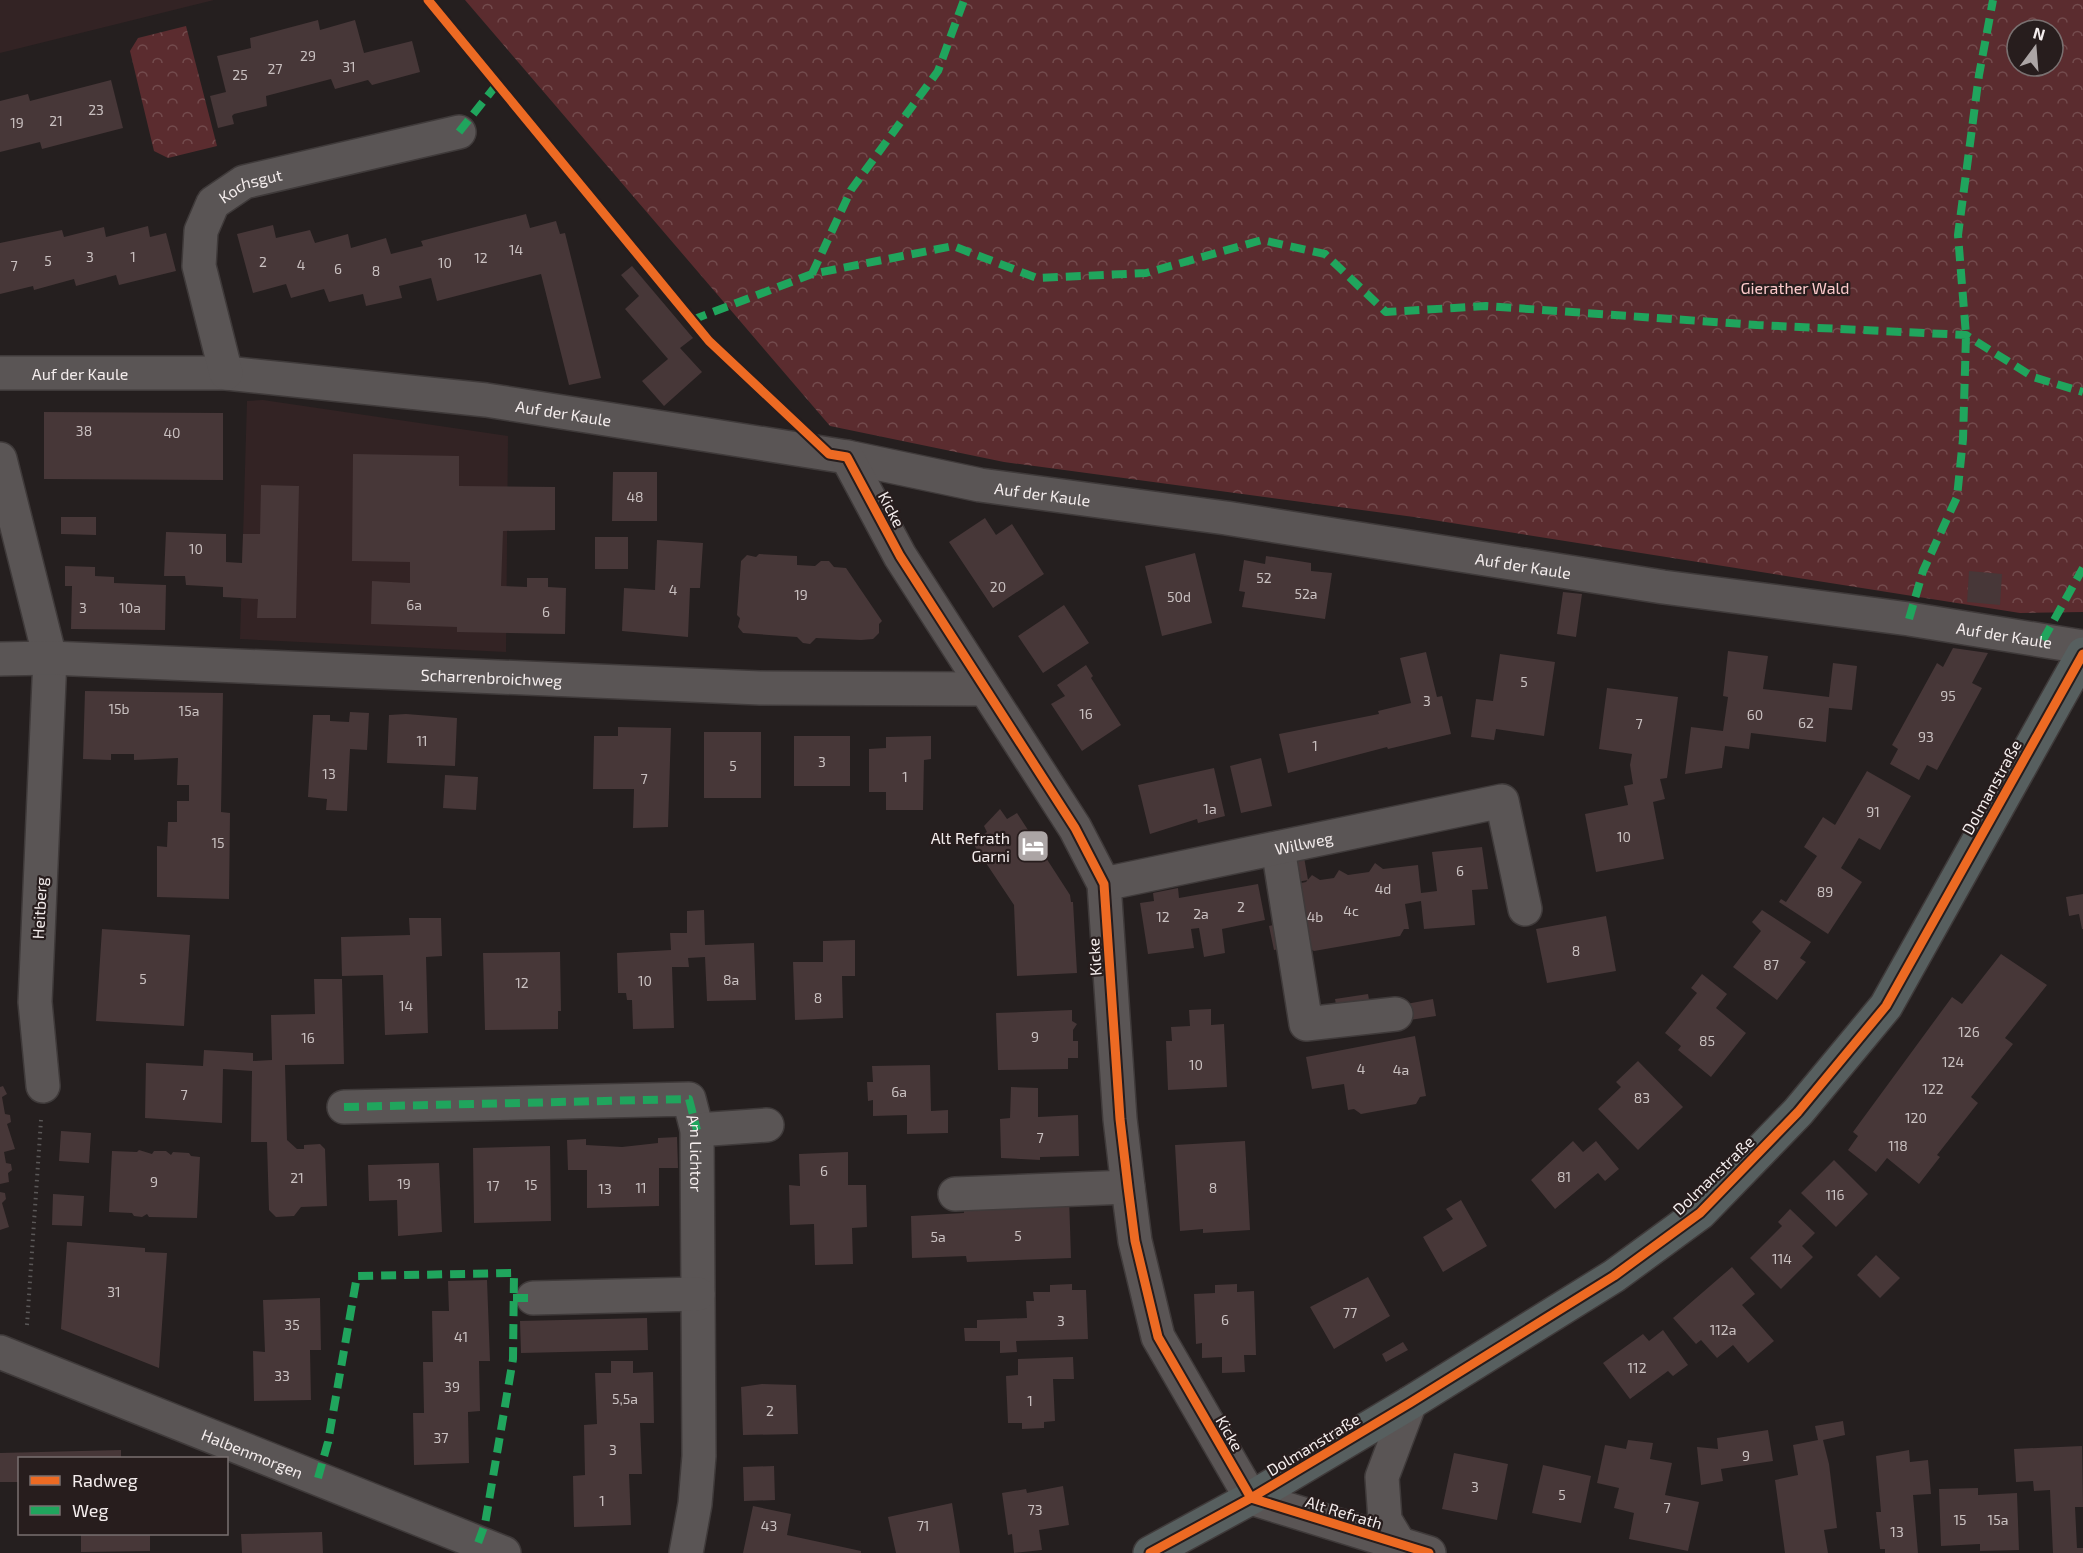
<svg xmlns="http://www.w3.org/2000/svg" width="2083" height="1553" font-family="'Exo 2',sans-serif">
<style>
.built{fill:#332324}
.park{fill:url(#park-crowns);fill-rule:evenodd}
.building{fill:#473738}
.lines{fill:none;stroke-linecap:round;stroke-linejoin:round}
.minor-casing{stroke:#3f3a3a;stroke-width:36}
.major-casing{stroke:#3f3a3a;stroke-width:36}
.path{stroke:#5b5858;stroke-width:4;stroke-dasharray:1.5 4.5;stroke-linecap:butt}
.minor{stroke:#5a5555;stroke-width:33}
.major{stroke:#575f5f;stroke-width:33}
.quiet{stroke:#20a55d;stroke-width:8;stroke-dasharray:15 8;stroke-linecap:butt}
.cycleway-casing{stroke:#271d1d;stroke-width:13}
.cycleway{stroke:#ed6a23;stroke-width:9}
.labels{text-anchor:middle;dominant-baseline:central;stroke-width:4.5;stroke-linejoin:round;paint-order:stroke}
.number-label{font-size:14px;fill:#c9c0c0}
.street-label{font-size:16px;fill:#f4eded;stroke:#271d1d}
.park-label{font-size:16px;fill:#fccacb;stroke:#271d1d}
.poi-label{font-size:16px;fill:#f4eded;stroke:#271d1d;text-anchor:end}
</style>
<defs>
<pattern id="park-crowns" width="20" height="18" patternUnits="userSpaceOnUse" patternTransform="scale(1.5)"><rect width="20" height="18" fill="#5b2c2f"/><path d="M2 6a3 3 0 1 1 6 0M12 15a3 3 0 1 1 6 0" fill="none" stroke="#734b4d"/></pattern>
</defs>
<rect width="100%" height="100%" fill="#251f1f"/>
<path class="built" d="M0,0H214L0,53Z
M263,400L508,436L506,652L240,639L247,401Z"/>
<path class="park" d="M465,0H2083V612L2020,613L1414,517L1004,462L830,426ZM2017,30H2053V66H2017Z
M186,26L217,146L168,158L154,151L130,51L138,38Z"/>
<path class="building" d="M318,20L320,30L355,20L364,53L412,41L420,72L372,85L368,80L335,89L331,79L266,96L267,106L234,114L232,116L234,124L218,128L210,96L226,92L217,56L251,48L250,38Z
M111,80L123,128L42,149L40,142L0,152V101L28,94L30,101Z
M526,214L530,228L556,221L560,234L565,233L601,378L569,385L541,274L437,301L431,278L399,286L402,298L366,306L363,294L329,302L324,289L291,298L286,284L253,293L237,234L273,225L276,238L310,230L315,243L348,234L351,248L386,238L391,254L423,246L421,241Z
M148,226L150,237L166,233L176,271L119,285L116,275L76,286L74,279L34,290L33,286L0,294V243L62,230L64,237L104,227L106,237Z
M632,266L693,338L680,348L702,372L664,406L642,381L668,359L625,309L639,296L621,275Z
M44,412L223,413V480L44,479Z
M353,454L459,456V486L555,487V530L503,531L501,586L527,587V578H548V587L566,588L565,634L457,632V627L371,624L372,581L410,583V562L352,561Z
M613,472H657V521H612Z
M261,485L299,486L296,618H257L258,599L223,597V587L186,585L185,576H164L166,532L226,534V562L242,563L243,534H260Z
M61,517H96V535L61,534Z
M985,518L996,535L1012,524L1044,574L993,608L949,542Z
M595,537H628V569H595Z
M657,540L703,543L700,588H690L688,637L622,631L624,588L655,590Z
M1195,553L1212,623L1162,636L1145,566Z
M759,554L797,556V565L815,566L821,561H829L834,567L846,568L882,621L879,624V633L873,639L861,640L816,638L810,644L803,643L797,637L743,633L738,627L740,618L737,615L741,561L747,555L756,557Z
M1266,556L1311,563V571L1332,573L1325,619L1242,607L1245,592L1239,591L1244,560L1265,564Z
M65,566L95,567V576L114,577V583L166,585L165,630L71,629L72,586H65Z
M1969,571L2002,574L2000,605L1967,602Z
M1563,592L1582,594L1576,637L1557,634Z
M1064,605L1089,643L1043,673L1018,636Z
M1953,648L1988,653L1972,683L1982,688L1937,770L1927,765L1919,780L1890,764L1898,749L1892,745L1937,663L1943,667Z
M1728,651L1768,656L1763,689L1788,692L1829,697L1833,663L1857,666L1852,710L1829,708L1826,742L1751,733L1749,749L1725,746L1722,768L1685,774L1691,727L1723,731L1728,697L1723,696Z
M1426,652L1437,697L1442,696L1451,734L1388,749L1387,747L1288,773L1279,734L1379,714L1378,711L1411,703L1400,658Z
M1500,654L1555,662L1544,736L1496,729L1494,740L1471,737L1476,699L1493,701Z
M1086,665L1093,676L1091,678L1121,725L1082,751L1051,704L1065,696L1057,685Z
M1607,688L1678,697L1667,778L1660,779L1665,799L1653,802L1664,859L1596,872L1585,814L1628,805L1624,786L1633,784L1630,765L1632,754L1599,749Z
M85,691L223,693L221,812L230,813L229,899L157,897V846L167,847L168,822H177V801H189V785H177L178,758L134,760V754H111V760L83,759Z
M350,712L369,713L367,750L350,749L347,811L326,810L327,799L308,797L313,715H330V721L349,722Z
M406,714L457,718L455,766L387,763L389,715Z
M618,727L671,728L668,827L633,828L634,789H593L594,736H618Z
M704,732H761V798H704Z
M794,736H850V786H794Z
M931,736V759L924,760L923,810H886V792H869V749L886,748V737Z
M1261,758L1272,806L1241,813L1230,766Z
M1214,768L1225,816L1198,823L1197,819L1150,834L1138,785Z
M1867,771L1911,796L1880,850L1859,838L1841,868L1862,882L1828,934L1779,902L1781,899L1786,902L1817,856L1804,847L1823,817L1835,825Z
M445,775L478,777L476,810L443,808Z
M1000,809L1007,819L1017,813L1070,895L1071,902H1073L1077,973L1017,976L1014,905L972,842L987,832L984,826Z
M1482,847L1488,889L1472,890L1475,925L1424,929L1421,901L1405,904L1409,929H1404L1400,936L1314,951L1307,947L1292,885L1306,882L1312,875L1320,880L1334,878L1339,870L1348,875L1369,872L1375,863L1383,869L1418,865L1421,893L1437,891L1432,852Z
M1304,857L1308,880L1291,883L1287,860Z
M1258,884L1265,920L1222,929L1225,953L1204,957L1199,928L1191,929L1194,948L1148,954L1140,903L1154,901L1153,893L1178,888L1179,898Z
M2083,894V929H2082L2079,914L2069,916L2066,897Z
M704,910L705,945L754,943L756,1000L707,1001L705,957L688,958L689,967H672L674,1028L633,1029L632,1000H627L626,993H618L617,953L671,950L670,933H687V911Z
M1762,910L1811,942L1800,958L1806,962L1777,1000L1733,967L1761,931L1752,922Z
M1606,916L1616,971L1547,983L1536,929Z
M409,918H441L442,956L426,957L428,1033L385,1035L383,975L342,976L341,937L410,935Z
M1282,923L1286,948L1274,950L1269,926Z
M102,929L190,935L184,1026L96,1021Z
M855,940V976H842L843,1018L795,1020L793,962H823V941Z
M560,952L561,1011H558V1029L485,1030L483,953Z
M2001,954L2047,985L2005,1038L2013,1044L1971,1097L1978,1103L1937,1155L1940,1157L1919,1184L1887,1158L1876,1172L1848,1150L1858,1136L1853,1132L1952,997L1962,1004Z
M1702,974L1727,994L1716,1008L1746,1033L1711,1077L1678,1050L1681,1046L1665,1033L1697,993L1691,988Z
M314,979H342L344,1064L285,1065L287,1140L297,1149H304V1145L320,1144L325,1149L327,1206L301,1207L294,1216L276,1217L269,1210L267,1142H251L252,1071L223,1069L222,1123L145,1118L146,1063L203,1066L204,1050L253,1053V1061L272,1060L271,1015L315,1014Z
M1368,994L1371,1010L1338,1016L1335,999Z
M1433,999L1436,1016L1403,1021L1401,1005Z
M1211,1009V1025L1224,1024L1227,1087L1168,1090L1166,1041H1172L1171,1027L1190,1026L1189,1010Z
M1072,1010V1021L1077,1024L1073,1030V1041H1078V1058H1068V1069L998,1070L996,1013Z
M1415,1036L1426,1096L1420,1097L1416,1104L1361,1114L1354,1109L1348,1110L1344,1084L1312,1089L1306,1057Z
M1638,1061L1683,1107L1638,1150L1598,1109L1621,1087L1616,1082Z
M930,1065L931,1111L948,1110V1133L907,1134V1115L873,1116V1100L868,1101L867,1082H873L872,1066Z
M3,1086L7,1094L2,1097L5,1114L10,1115L11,1122L7,1124L15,1149L4,1152L6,1163L11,1164L12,1170L8,1173L9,1182L0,1184V1087Z
M1011,1087L1038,1088V1117L1078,1115L1079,1156L1040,1157V1160L1001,1158L1000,1119L1010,1118Z
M61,1131L91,1133L89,1163L59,1161Z
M677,1137L678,1168H659V1206L587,1208V1170H568L567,1140L586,1139V1145L622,1147L658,1143V1138Z
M1245,1141L1250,1230L1203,1233V1229L1180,1231L1175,1145Z
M1573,1141L1583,1152L1596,1141L1619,1169L1605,1181L1598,1173L1555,1209L1531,1180Z
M550,1146L551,1221L474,1223L473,1148Z
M139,1150L152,1154L154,1151H166L171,1155L173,1152L189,1153L191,1156L200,1157L197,1218L149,1217L147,1214L142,1217L134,1216L132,1213L109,1212L112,1151L137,1152Z
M848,1152V1185H866L867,1227L852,1228L853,1264L815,1265L814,1224L790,1225L789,1185L800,1186L799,1154Z
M1834,1160L1868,1194L1836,1227L1801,1193Z
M439,1163L442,1232L398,1236L397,1200L369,1201L368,1165Z
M0,1192L5,1193L6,1199L2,1203L9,1227L0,1230Z
M53,1194L84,1196L82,1226L52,1225Z
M1069,1197L1071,1258L967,1262L966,1256L912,1258L911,1216L964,1213V1202Z
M1461,1200L1487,1246L1443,1272L1423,1237L1453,1219L1446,1209Z
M1790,1209L1815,1233L1802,1246L1813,1257L1781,1289L1750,1258L1782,1226L1778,1222Z
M67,1242L145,1248V1252L167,1253L159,1368L61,1329Z
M1876,1255L1900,1278L1880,1298L1857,1275Z
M1732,1267L1755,1294L1742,1305L1774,1341L1748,1363L1733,1345L1717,1358L1701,1340L1696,1344L1673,1318Z
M1368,1277L1390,1316L1334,1349L1310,1307Z
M487,1280L490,1361H479L480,1411L468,1412L469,1463L414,1465L413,1413H424L423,1362H433L432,1311H449L448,1281Z
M1072,1284V1290H1086L1088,1339L1016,1341L1017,1352L1000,1353V1341H965L964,1328H977V1320L1027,1318L1026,1301H1034L1033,1292H1050V1285Z
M1237,1284V1292L1254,1291L1256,1355H1244L1245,1372L1222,1373V1357L1202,1358V1343L1196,1344L1194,1294L1215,1293V1285Z
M320,1298L321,1350H310L311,1400L254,1401L253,1351L265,1352L263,1300Z
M647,1318L648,1350L521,1353L520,1321Z
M1663,1330L1688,1365L1673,1376L1668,1371L1630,1399L1603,1363L1643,1334L1649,1341Z
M1403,1342L1408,1350L1386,1362L1382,1354Z
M1073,1357L1074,1379H1053L1055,1421L1044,1422V1428L1022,1429V1423H1008L1006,1376L1018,1375V1359Z
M611,1361H633V1373L653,1372L654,1423H640L642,1474H629L631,1525L574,1527L573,1476L585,1475L584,1425L597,1424L595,1373H611Z
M762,1384L796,1385L798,1434L743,1435L741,1387Z
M1843,1421L1845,1435L1823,1440L1829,1464L1837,1528L1824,1530L1828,1553H1785L1775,1480L1798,1475L1793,1445L1818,1440L1815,1426Z
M1768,1430L1773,1461L1721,1469L1723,1481L1701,1485L1697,1447L1718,1449L1717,1438Z
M1628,1440L1653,1443L1650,1459L1672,1463L1665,1495L1699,1502L1688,1551L1629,1539L1634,1513L1614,1508L1619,1488L1597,1483L1605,1445L1626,1449Z
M2082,1446L2083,1507H2075L2077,1548H2083V1553H2053L2050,1490L2034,1491L2033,1481L2016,1482L2014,1449Z
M121,1450V1458H20V1482H0V1453Z
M1909,1450L1910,1462L1928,1460L1931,1494L1913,1495L1918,1553H1885V1549H1880L1876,1512H1881L1876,1456Z
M1454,1453L1508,1464L1497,1520L1442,1509Z
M1543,1465L1591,1476L1581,1523L1532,1513Z
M774,1466L775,1500L744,1501L743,1467Z
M1063,1486L1069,1525L1039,1530L1042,1550L1014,1553L1012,1534L1008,1535L1002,1493L1026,1489L1027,1493Z
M1978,1488V1495L2017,1493L2019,1550L1980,1551V1544L1941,1546L1939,1489Z
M952,1503L960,1553H896L888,1517Z
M753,1506L791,1514L787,1535L861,1551V1553H743Z
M322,1532L323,1553H242L241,1534Z
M81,1534H150V1551L81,1552Z"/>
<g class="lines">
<g class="minor-casing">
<g id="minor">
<path id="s1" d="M0,373H226L486,400L847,457L980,485L1226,518L1663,587L1909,619L2083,647"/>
<path id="s2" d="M226,373L199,266L201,231L213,203L244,182L459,132"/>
<path d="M847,457L900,556L1075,828L1104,884L1120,1119L1128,1187L1135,1241L1158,1337L1251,1498L1429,1553"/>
<path d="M0,459L50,658L35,1002L43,1086"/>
<path id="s3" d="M0,659L50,658L760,688L984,689"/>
<path d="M1278,848L1306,1024L1396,1014"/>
<path id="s4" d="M1104,884L1502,801L1525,909"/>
<path id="s5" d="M344,1107L689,1099L697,1130L699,1456L695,1504L686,1553"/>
<path d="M697,1130L767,1125"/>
<path d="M955,1194L1128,1187"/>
<path d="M533,1298L698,1294"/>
<path id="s6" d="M0,1352L504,1553"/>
<path d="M1400,1545L1385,1520L1382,1477L1410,1403"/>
</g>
</g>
<g class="major-casing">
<path id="major" d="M1150,1553L1251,1498L1410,1403L1614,1276L1700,1213L1798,1112L1886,1006L2083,654"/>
</g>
<path class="path" d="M27,1325L41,1120"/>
<use href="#minor" class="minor"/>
<use href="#major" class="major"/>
<path class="quiet" d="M459,132L498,83
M812,274L851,190L938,71L964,0
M692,320L812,274L953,246L1037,278L1146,273L1262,240L1325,254L1386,312L1486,306L1757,325L1966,335L2033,377L2083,392
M1909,619L1923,571L1957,497L1963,439L1966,335L1958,235L1979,75L1993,0
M2043,640L2083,568
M344,1107L689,1099L697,1130
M513,1298H533
M318,1478L328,1442L357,1276L514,1273L513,1359L485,1524L478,1543"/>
<g class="cycleway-casing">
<path id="cycleway" d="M428,0L709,341L829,454L847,457L900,556L1075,828L1104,884L1120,1119L1128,1187L1135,1241L1158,1337L1251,1498
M1251,1498L1429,1553
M1150,1553L1251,1498L1410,1403L1614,1276L1700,1213L1798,1112L1886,1006L2083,654"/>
</g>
<use href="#cycleway" class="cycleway"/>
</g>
<defs>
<g id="hotel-square" transform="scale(1.725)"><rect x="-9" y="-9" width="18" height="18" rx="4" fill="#aca5a5" stroke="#271d1d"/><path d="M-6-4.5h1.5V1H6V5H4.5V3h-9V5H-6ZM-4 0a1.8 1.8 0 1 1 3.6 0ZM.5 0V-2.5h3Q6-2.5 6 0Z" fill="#fff"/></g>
</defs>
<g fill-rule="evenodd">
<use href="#hotel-square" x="1033" y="846"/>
</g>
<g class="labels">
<g class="number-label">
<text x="308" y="55">29</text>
<text x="349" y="66">31</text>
<text x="275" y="68">27</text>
<text x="240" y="74">25</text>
<text x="96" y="109">23</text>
<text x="56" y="120">21</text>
<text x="17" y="122">19</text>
<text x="516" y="249">14</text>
<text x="90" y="256">3</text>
<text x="133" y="256">1</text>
<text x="481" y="257">12</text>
<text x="48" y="260">5</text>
<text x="263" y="261">2</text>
<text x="445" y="262">10</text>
<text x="301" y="264">4</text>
<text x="14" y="265">7</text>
<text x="338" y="268">6</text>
<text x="376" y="270">8</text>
<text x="84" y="430">38</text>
<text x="172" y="432">40</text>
<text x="635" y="496">48</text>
<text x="196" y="548">10</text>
<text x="1264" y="577">52</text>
<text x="998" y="586">20</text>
<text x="673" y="589">4</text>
<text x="1306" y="593">52a</text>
<text x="801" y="594">19</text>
<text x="1179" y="596">50d</text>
<text x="414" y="604">6a</text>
<text x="83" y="607">3</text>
<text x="130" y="607">10a</text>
<text x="546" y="611">6</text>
<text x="1524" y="681">5</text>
<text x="1948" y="695">95</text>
<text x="1427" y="700">3</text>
<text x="119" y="708">15b</text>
<text x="189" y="710">15a</text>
<text x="1086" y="713">16</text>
<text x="1755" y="714">60</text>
<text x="1806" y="722">62</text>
<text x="1639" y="723">7</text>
<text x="1926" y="736">93</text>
<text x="422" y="740">11</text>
<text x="1315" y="745">1</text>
<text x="822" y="761">3</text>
<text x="733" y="765">5</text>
<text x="329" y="773">13</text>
<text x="905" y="776">1</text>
<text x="644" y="778">7</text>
<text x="1210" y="808">1a</text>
<text x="1873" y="811">91</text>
<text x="1624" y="836">10</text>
<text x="218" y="842">15</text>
<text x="1460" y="870">6</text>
<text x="1383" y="888">4d</text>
<text x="1825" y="891">89</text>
<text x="1241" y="906">2</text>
<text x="1351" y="910">4c</text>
<text x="1201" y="913">2a</text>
<text x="1163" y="916">12</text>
<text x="1315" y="916">4b</text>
<text x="1576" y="950">8</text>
<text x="1771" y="964">87</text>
<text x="143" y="978">5</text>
<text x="731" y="979">8a</text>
<text x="645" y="980">10</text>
<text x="522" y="982">12</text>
<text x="818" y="997">8</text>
<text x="406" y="1005">14</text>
<text x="1969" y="1031">126</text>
<text x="1035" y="1036">9</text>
<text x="308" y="1037">16</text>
<text x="1707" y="1040">85</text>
<text x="1953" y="1061">124</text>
<text x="1196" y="1064">10</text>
<text x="1361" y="1068">4</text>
<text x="1401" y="1069">4a</text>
<text x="1933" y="1088">122</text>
<text x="899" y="1091">6a</text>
<text x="184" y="1094">7</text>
<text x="1642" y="1097">83</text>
<text x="1916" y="1117">120</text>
<text x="1040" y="1137">7</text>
<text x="1898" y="1145">118</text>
<text x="824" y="1170">6</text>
<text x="1564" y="1176">81</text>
<text x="297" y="1177">21</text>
<text x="154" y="1181">9</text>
<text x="404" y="1183">19</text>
<text x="531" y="1184">15</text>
<text x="493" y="1185">17</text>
<text x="641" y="1187">11</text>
<text x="1213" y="1187">8</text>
<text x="605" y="1188">13</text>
<text x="1835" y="1194">116</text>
<text x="1018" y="1235">5</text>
<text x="938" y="1236">5a</text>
<text x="1782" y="1258">114</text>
<text x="114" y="1291">31</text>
<text x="1350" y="1312">77</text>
<text x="1225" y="1319">6</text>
<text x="1061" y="1320">3</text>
<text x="292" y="1324">35</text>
<text x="1723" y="1329">112a</text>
<text x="461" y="1336">41</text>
<text x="1637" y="1367">112</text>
<text x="282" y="1375">33</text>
<text x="452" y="1386">39</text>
<text x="625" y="1398">5,5a</text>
<text x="1030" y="1400">1</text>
<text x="770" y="1410">2</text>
<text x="441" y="1437">37</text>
<text x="613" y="1449">3</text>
<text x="1746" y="1455">9</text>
<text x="1475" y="1486">3</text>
<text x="1562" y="1494">5</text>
<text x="602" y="1500">1</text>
<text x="1667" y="1507">7</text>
<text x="1035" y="1509">73</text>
<text x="1960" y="1519">15</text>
<text x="1998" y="1519">15a</text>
<text x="769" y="1525">43</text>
<text x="923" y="1525">71</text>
<text x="1897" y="1531">13</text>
</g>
<g class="street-label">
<text stroke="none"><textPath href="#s2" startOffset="218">Kochsgut</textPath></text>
<text stroke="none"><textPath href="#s1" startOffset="80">Auf der Kaule</textPath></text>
<text stroke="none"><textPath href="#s1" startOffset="566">Auf der Kaule</textPath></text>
<text stroke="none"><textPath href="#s1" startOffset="1052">Auf der Kaule</textPath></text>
<text transform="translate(892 509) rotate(62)">Kicke</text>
<text stroke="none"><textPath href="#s1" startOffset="1538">Auf der Kaule</textPath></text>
<text stroke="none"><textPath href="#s1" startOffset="2024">Auf der Kaule</textPath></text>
<text stroke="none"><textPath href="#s3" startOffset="492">Scharrenbroichweg</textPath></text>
<text transform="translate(1991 787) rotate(-61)">Dolmanstraße</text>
<text stroke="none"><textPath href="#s4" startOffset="204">Willweg</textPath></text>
<text transform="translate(39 908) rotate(-87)">Heitberg</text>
<text transform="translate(1094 957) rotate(-94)">Kicke</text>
<text stroke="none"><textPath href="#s5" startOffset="400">Am Lichtor</textPath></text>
<text transform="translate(1713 1175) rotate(-44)">Dolmanstraße</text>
<text transform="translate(1230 1433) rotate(60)">Kicke</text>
<text transform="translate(1313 1444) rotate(-31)">Dolmanstraße</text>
<text stroke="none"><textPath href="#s6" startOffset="272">Halbenmorgen</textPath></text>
<text transform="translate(1344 1512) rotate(17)">Alt Refrath</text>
</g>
<g class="park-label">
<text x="1795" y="287">Gierather Wald</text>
</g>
<g class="poi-label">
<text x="1010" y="837">Alt Refrath<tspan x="1010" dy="18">Garni</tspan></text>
</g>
</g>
<rect x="18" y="1457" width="210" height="78" fill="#271d1d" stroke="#797070" stroke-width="1.5"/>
<rect x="30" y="1476" width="30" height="9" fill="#ed6a23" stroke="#797070" stroke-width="1.5"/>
<text x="72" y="1487" font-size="18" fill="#f4eded">Radweg</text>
<rect x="30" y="1506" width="30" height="9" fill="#20a55d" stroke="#797070" stroke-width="1.5"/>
<text x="72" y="1517" font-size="18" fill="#f4eded">Weg</text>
<g transform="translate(2035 48) rotate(16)"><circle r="28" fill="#271d1d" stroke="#797070" stroke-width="1.5"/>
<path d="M0-4.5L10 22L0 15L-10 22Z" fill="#aca5a5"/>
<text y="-9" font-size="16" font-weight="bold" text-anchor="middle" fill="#f4eded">N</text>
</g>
</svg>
